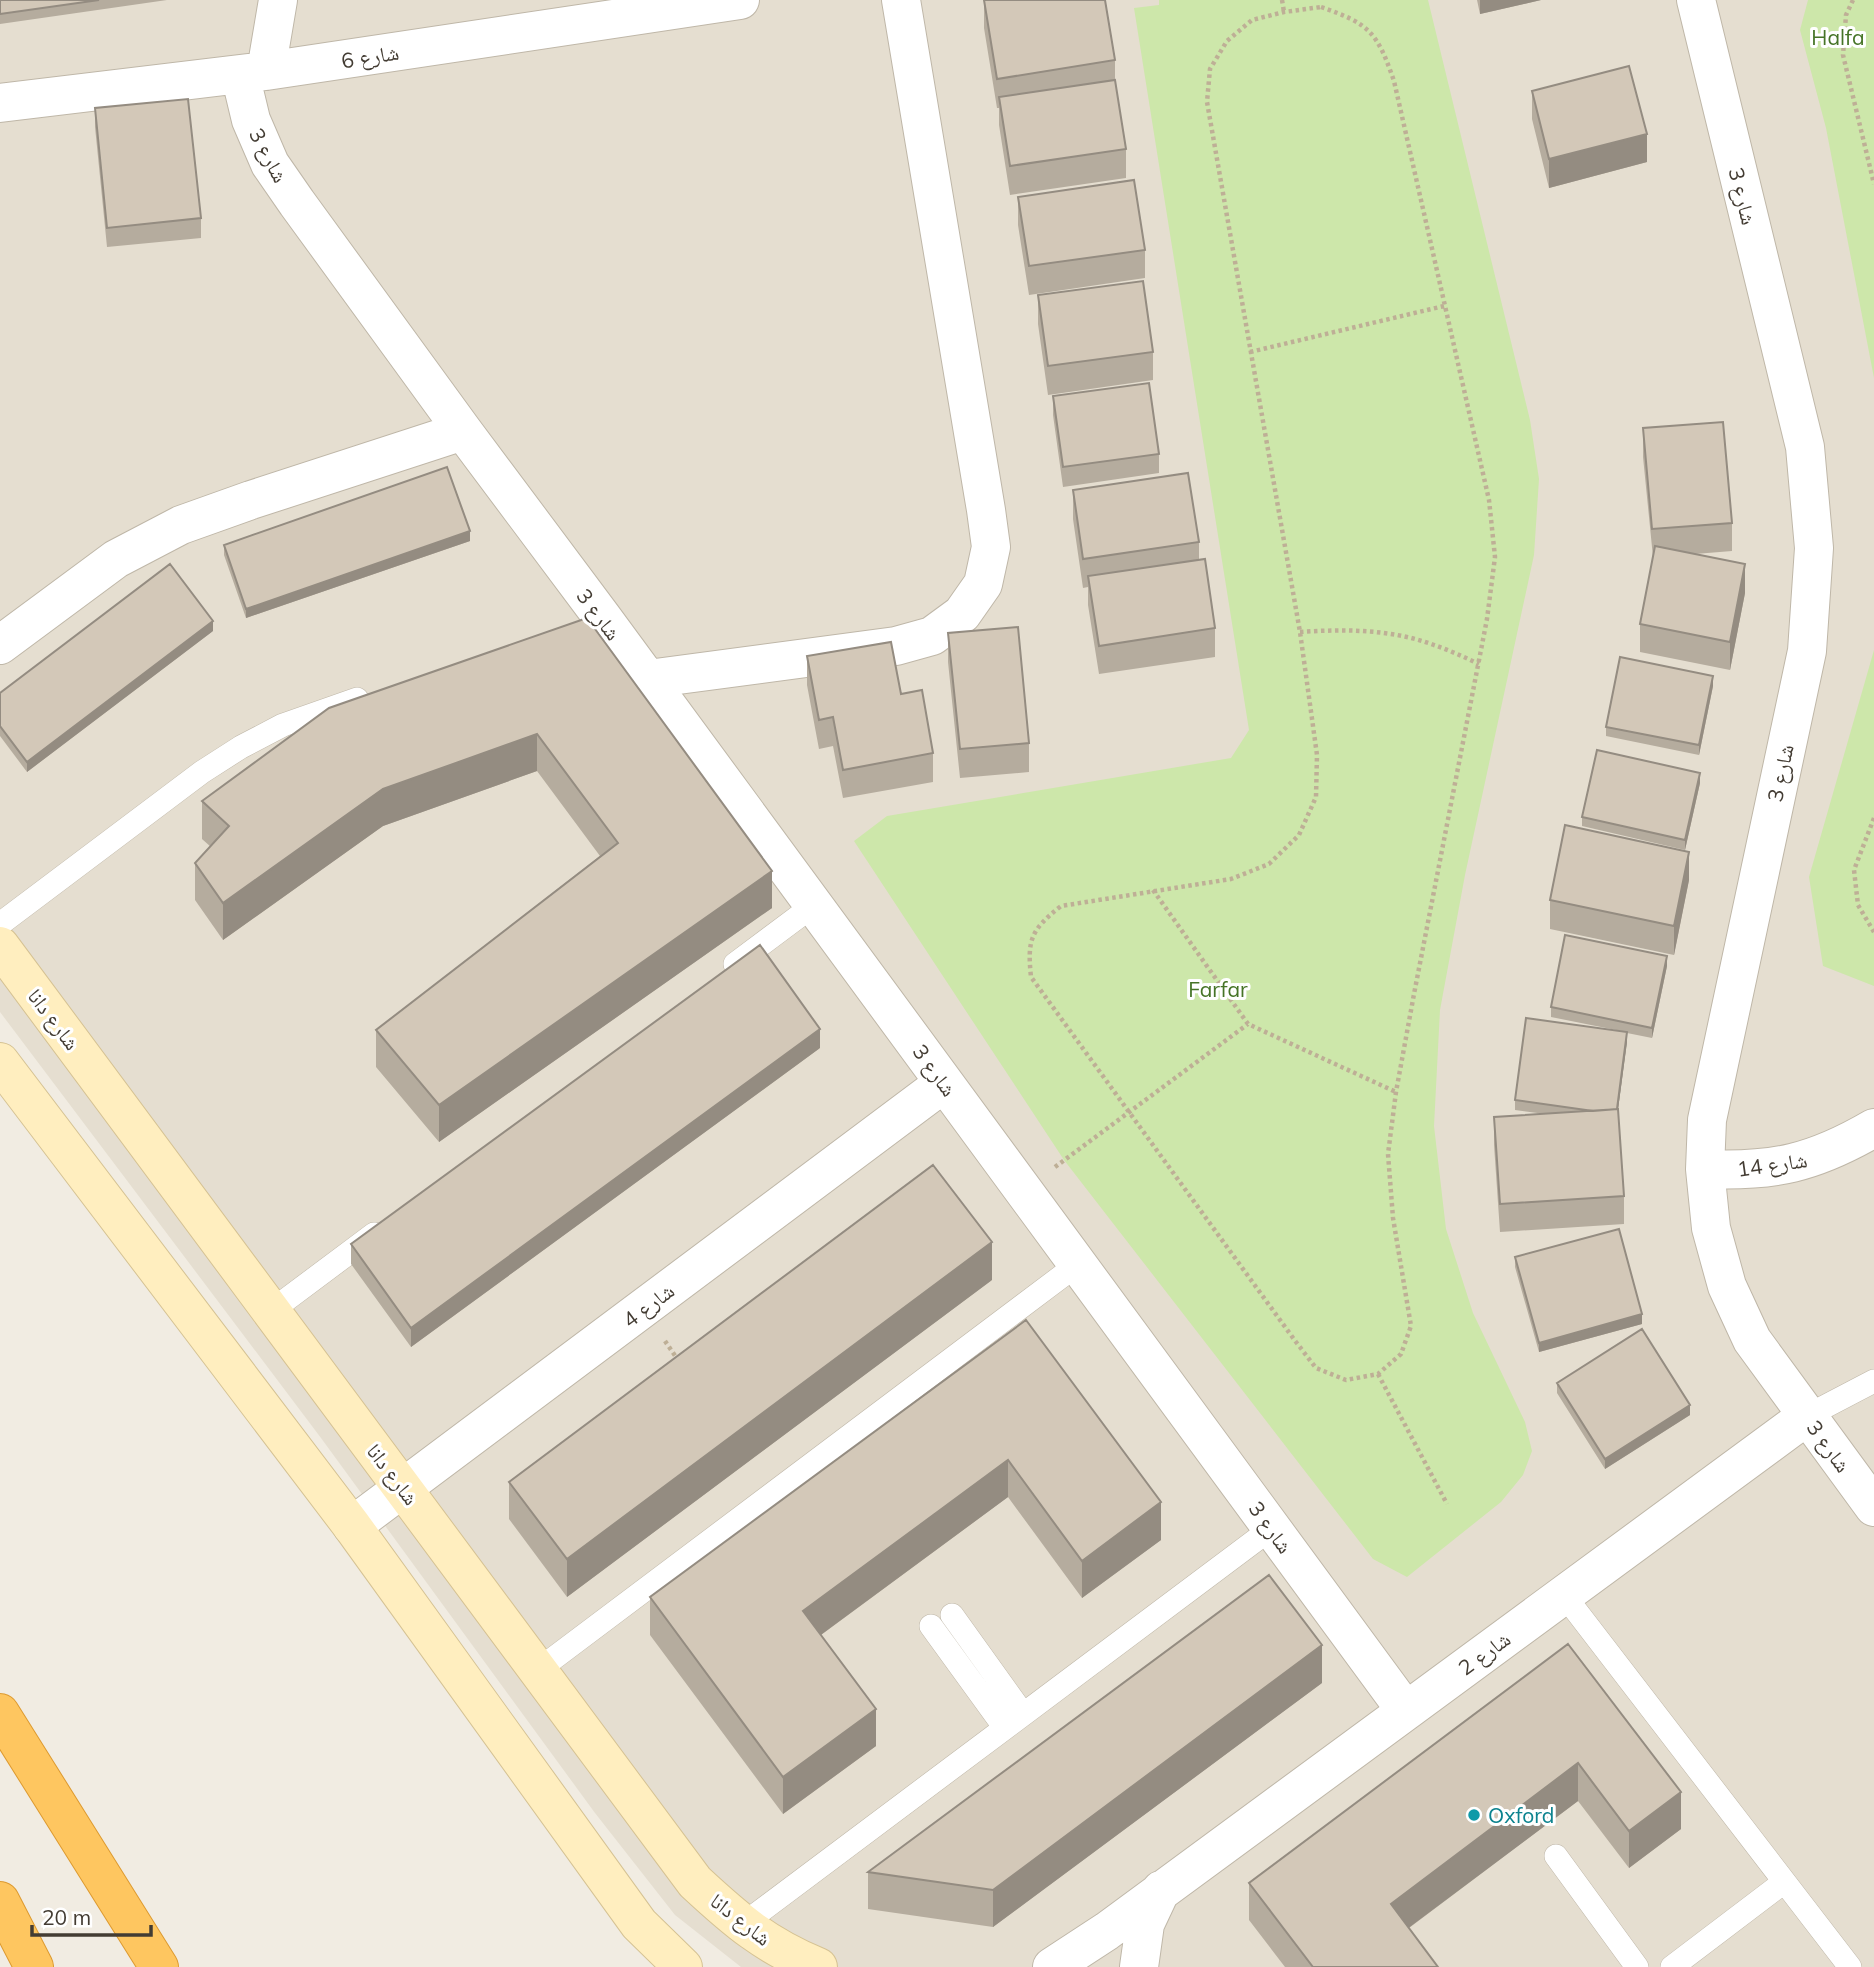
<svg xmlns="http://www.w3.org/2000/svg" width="1874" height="1967" font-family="Mulish,'Noto Naskh Arabic',sans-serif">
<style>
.residential{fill:#e5ded0}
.green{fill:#cde7aa}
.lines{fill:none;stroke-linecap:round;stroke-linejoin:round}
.lane-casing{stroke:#bfb7a8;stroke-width:24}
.street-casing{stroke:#bfb7a8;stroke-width:40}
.secondary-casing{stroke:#d5c293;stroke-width:40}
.highway-casing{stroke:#dd9a30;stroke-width:40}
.path{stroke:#beaf96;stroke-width:4.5;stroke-dasharray:3.5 3.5;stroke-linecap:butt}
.lane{stroke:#fff;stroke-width:23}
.street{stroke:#fff;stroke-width:38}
.secondary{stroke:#ffeebf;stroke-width:38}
.highway{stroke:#fec660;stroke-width:38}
.wall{fill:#b5ac9e}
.shaded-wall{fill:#948c81}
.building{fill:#d3c8b8;stroke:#948c81;stroke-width:2}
.culture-dot{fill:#0f9aa8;stroke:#fff;stroke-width:2.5}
.labels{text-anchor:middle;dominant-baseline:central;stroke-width:6;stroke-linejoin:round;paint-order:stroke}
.park-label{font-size:21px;fill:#467427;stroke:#fff}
.street-label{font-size:21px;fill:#433c33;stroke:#fff}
.culture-label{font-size:21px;fill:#0d838f;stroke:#fff;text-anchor:start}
</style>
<rect width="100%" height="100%" fill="#f1ece2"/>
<path class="residential" d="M0,0H1874V1967H741L675,1915L595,1813L321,1438L0,1012Z"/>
<path class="green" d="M1159,0H1428L1530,420L1539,479L1534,555L1465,875L1440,1010L1434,1126L1446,1229L1473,1313L1525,1422L1532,1451L1523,1475L1501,1502L1407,1577L1373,1559L1064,1160L854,841L887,816L1231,758L1249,730L1134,8L1159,5Z
M1808,0H1874V378L1826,128L1800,30Z
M1874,650V986L1823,966L1809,877Z"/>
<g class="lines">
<g class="lane-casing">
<path id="lane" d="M0,924L202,772L241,747L283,725L357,699
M735,964L814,905
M271,1311L374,1234
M1807,1416L1874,1381
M1564,1595L1850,1967
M952,1615L1023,1714
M931,1626L1005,1728
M538,1670L1078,1264
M1556,1856L1637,1967
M742,1925L1272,1528
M1672,1967L1784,1882"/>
</g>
<g class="street-casing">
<path id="street" d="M1696,0L1805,447L1814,548L1807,651L1707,1120L1705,1169L1711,1228L1727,1286L1752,1340L1874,1507
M266,71L278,0
M240,74L251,120L270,164L297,203L463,431L602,617L1406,1711
M0,103L266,71L740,0
M0,645L116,559L181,525L251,500L463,431
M648,679L896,646L932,636L962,614L983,584L991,547L986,510L901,0
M1705,1169C1774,1172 1814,1163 1874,1128
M352,1526L944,1083
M1052,1967L1107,1931L1807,1416
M1139,1967L1145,1924L1161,1890"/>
</g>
<g class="secondary-casing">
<path id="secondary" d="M0,946L695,1882C737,1921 765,1945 818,1967
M0,1062L352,1526L639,1924L683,1967"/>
</g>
<g class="highway-casing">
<path id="highway" d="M0,1713L159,1967
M0,1901L34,1967"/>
</g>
<path class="path" d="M1282,0L1284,12
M1853,0L1846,15L1843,55L1874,184
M1321,7C1370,24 1377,32 1394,81L1489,500L1495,557L1487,619L1414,994L1396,1092L1388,1154L1393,1218L1411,1326L1401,1354L1378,1374L1346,1380L1316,1368L1296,1342L1031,977C1027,939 1031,930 1061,906L1231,879L1269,864L1299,835L1316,797L1317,755L1300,632L1207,102L1210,69L1227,41L1252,20L1284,12Z
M1250,352L1444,306
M1300,632C1345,629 1391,629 1434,645C1449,650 1464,657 1479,664
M1874,818L1854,870L1858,905L1874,932
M1153,890L1248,1024L1396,1092
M1055,1167L1248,1024
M665,1341L678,1360
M1378,1374L1447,1504"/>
<use href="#lane" class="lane"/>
<use href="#street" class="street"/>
<use href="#secondary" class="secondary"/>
<use href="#highway" class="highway"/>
</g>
<path class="wall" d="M0,0H167L0,24Z
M984,0L1115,60V80L1126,149V178L1010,195L999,125V108H997L984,28Z
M1477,0H1541L1480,14Z
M1532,91L1647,162L1549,188L1532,119Z
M95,108L201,218V238L107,247L95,127Z
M1018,197L1145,250V278L1029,295L1018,225Z
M1038,295L1153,352V380L1048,395L1038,324Z
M1053,396L1159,454V473L1063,487L1053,415Z
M1643,428L1732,523V551L1695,554L1745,593L1730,670L1640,652V624L1653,557L1643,457Z
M1073,490L1199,542V560L1215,628V657L1099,674L1088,605V587L1083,588L1073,519Z
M470,541L246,618L224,555V545Z
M587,618L772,908L439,1142L376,1067V1030L600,856L537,771L383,826L223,940L195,900V863L211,847L202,839V801Z
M213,631L27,772L0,736V693Z
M948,633L1029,743V772L960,778L948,662Z
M807,656L901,694L933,753V782L843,798L833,746L819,749L807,685Z
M1713,686L1699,755L1606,736V727Z
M1700,783L1685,850L1582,826V817Z
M1689,880L1674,955L1550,929V900Z
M1667,966L1652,1038L1627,1033V1042L1618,1110L1624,1196V1224L1500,1232L1494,1145V1117L1545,1114L1515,1110V1100L1626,1032L1551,1017V1007Z
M820,1048L411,1347L351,1264V1244Z
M1515,1257L1642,1324L1539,1352L1515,1267Z
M992,1280L567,1597L509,1519V1482Z
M1026,1320L1161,1540L1082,1598L1008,1497L821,1635L876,1746L783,1814L650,1635V1597Z
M1557,1383L1690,1415L1605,1469L1557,1393Z
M1568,1644L1681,1829L1629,1868L1578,1801L1409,1928L1438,1967H1285L1249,1920V1883Z
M1322,1683L993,1927L868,1909V1872Z"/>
<path class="shaded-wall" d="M1480,0H1541L1480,14Z
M1647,134V162L1549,188V159Z
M470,531V541L246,618V609Z
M1745,564V593L1730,670V642Z
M213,621V631L27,772V762Z
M1713,676V686L1699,755V745Z
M537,734V771L383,826L223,940V903L383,789Z
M1700,773V783L1685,850V840Z
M1689,852V880L1674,955V926Z
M772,871V908L439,1142V1105Z
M1667,956V966L1652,1038V1028Z
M820,1029V1048L411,1347V1328Z
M1627,1032V1042L1616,1124V1114Z
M992,1242V1280L567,1597V1559Z
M1642,1314V1324L1539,1352V1343Z
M1690,1405V1415L1605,1469V1459Z
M1008,1460V1497L803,1648V1611Z
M1161,1502V1540L1082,1598V1561Z
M1322,1645V1683L993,1927V1890Z
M876,1709V1746L783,1814V1777Z
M1578,1763V1801L1391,1941V1904Z
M1681,1792V1829L1629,1868V1831Z"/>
<path class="building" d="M0,0H99L0,14Z
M984,0H1105L1115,60L997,79Z
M1629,66L1647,134L1549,159L1532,91Z
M1115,80L1126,149L1010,166L999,97Z
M188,99L201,218L107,228L95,108Z
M1134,180L1145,250L1029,266L1018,197Z
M1143,281L1153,352L1048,366L1038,295Z
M1149,383L1159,454L1063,467L1053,396Z
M1723,422L1732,523L1652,529L1643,428Z
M447,467L470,531L246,609L224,545Z
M1188,473L1199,542L1083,559L1073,490Z
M1655,546L1745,564L1730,642L1640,624Z
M1205,559L1215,628L1099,646L1088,576Z
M170,564L213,621L27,762L0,726V693Z
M587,618L772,871L439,1105L376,1030L618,843L537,734L383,789L223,903L195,863L229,826L202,801L329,708Z
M1018,627L1029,743L960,749L948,633Z
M891,642L901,694L922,690L933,753L843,770L833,717L819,720L807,656Z
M1620,657L1713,676L1699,745L1606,727Z
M1597,750L1700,773L1685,840L1582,817Z
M1565,825L1689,852L1674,926L1550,900Z
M1565,935L1667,956L1652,1028L1551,1007Z
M760,945L820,1029L411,1328L351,1244Z
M1526,1018L1627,1032L1617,1109L1593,1111L1515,1100Z
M1618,1109L1624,1196L1500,1204L1494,1117Z
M933,1165L992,1242L567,1559L509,1482Z
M1619,1229L1642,1314L1539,1343L1515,1257Z
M1026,1320L1161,1502L1082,1561L1008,1460L803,1611L876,1709L783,1777L650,1597Z
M1642,1329L1690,1405L1605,1459L1557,1383Z
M1269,1575L1322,1645L993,1890L868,1872Z
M1568,1644L1681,1792L1629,1831L1578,1763L1391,1904L1438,1967H1313L1249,1883Z"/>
<circle class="culture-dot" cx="1474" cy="1815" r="7"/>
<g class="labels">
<g class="park-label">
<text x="1838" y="37">Halfa</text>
<text x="1218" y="989">Farfar</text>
</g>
<g class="street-label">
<text transform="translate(370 56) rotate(-9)">شارع 6</text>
<text transform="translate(269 155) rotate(62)">شارع 3</text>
<text transform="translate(1743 196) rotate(76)">شارع 3</text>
<text transform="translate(599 614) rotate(53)">شارع 3</text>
<text transform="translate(1780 773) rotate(-78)">شارع 3</text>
<text transform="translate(54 1019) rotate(53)">شارع دانا</text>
<text transform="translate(935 1070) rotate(54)">شارع 3</text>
<text transform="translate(1772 1164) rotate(-8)">شارع 14</text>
<text transform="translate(648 1305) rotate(-37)">شارع 4</text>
<text transform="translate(1829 1446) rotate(54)">شارع 3</text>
<text transform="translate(393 1474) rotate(53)">شارع دانا</text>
<text transform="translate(1271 1527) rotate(54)">شارع 3</text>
<text transform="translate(1484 1653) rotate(-36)">شارع 2</text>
<text transform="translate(741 1919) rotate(38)">شارع دانا</text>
</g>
<g class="culture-label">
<text x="1488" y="1815">Oxford</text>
</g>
</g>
<path d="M32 1925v10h119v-10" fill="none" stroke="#433c33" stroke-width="3.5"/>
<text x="42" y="1925" font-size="21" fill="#433c33" stroke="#ffffff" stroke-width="5" paint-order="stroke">20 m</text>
</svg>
